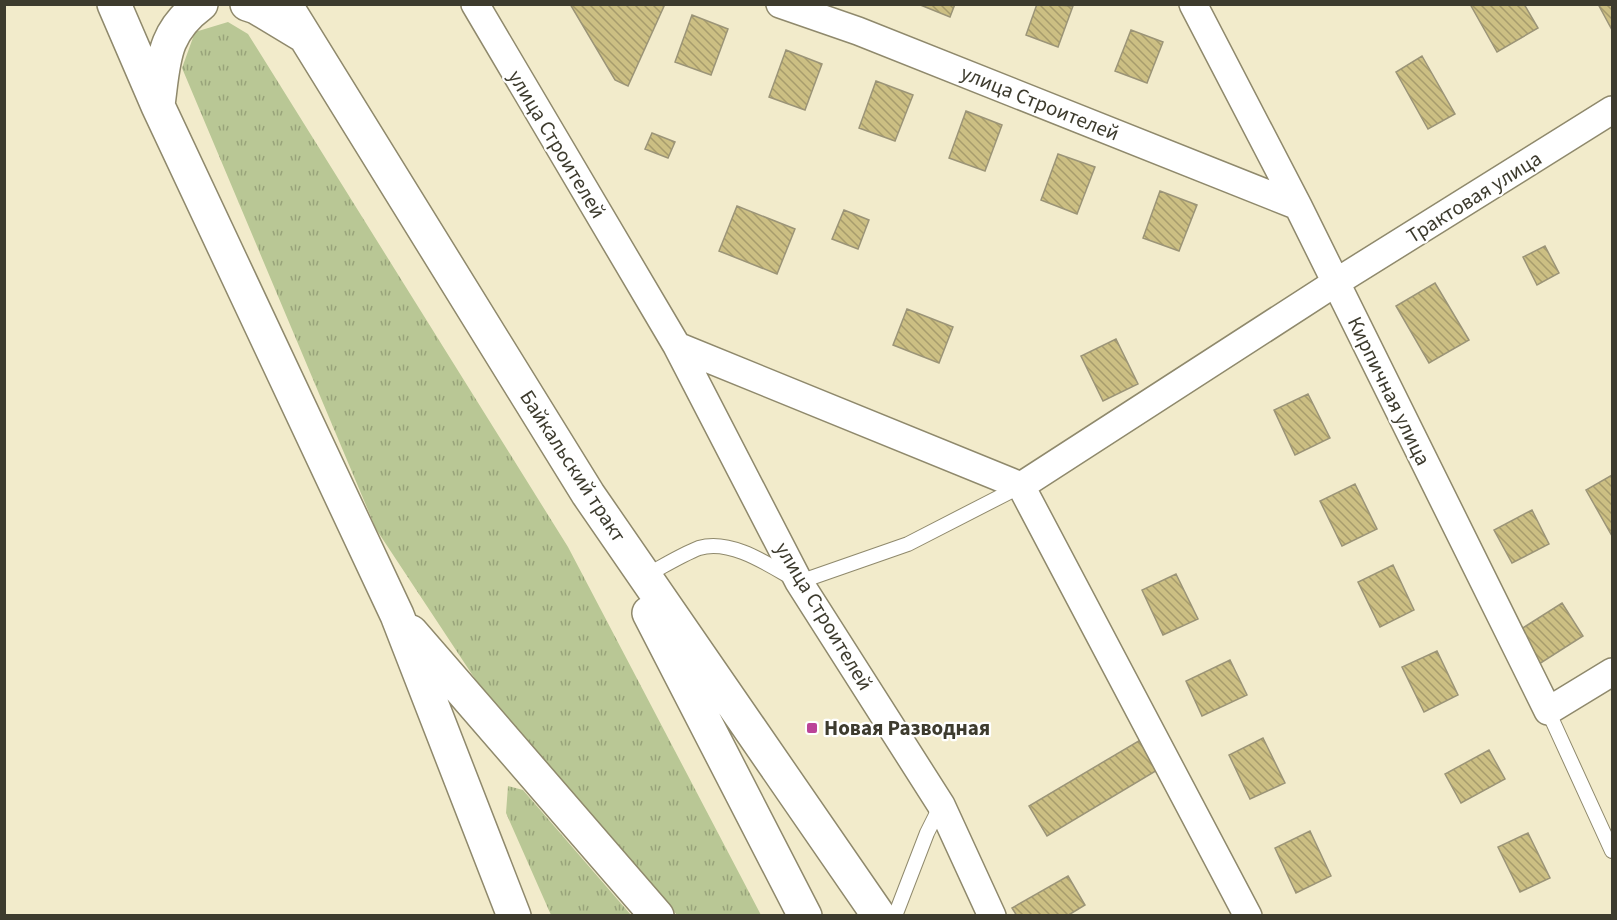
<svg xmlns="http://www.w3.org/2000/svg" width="1617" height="920" font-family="'Source Sans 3',sans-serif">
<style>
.grass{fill:url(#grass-tufts)}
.building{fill:url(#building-back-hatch);stroke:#9b9477;stroke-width:1.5}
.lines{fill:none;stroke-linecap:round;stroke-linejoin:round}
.lane-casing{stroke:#8f896c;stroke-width:16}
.street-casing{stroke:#8f896c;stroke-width:30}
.secondary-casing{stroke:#8f896c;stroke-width:36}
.lane{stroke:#fff;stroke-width:14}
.street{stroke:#fff;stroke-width:27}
.secondary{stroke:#fff;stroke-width:33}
.poi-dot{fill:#bb4398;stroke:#fff;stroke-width:2}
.labels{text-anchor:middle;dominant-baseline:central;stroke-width:4.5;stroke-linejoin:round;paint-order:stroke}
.street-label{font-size:21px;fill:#3d3b2e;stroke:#fff}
.poi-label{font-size:21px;font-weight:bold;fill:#3d3b2e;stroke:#fff;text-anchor:start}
</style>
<defs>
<pattern id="grass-tufts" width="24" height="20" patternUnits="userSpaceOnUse" patternTransform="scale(1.5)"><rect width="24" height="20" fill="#b9c795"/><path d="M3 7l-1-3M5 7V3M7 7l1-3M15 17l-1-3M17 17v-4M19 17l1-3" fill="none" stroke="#98a37a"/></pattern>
<pattern id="building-back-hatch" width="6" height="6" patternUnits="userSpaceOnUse" patternTransform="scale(1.5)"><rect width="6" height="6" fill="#ccbf83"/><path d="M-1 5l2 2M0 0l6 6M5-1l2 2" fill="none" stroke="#a79c6c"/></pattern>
</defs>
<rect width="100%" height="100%" fill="#f2ebcb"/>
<path class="grass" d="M228,22L248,34L568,547L761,915H677L481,688L376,529L182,68L195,32Z
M508,786L523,790L631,915H551L506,813Z"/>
<path class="building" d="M570,4H665L628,86L615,80Z
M918,4H955L950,17Z
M1037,4L1073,6L1058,47L1026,35Z
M1470,4H1524L1538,28L1497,52Z
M1598,4H1612V30Z
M692,15L728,29L711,75L675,62Z
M1131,30L1163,42L1147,83L1115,71Z
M786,50L822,64L805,110L769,97Z
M1422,56L1455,114L1428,129L1396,72Z
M876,81L913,95L895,141L859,128Z
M966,111L1002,125L985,171L949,158Z
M652,133L675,142L668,158L645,149Z
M1058,154L1095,167L1077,214L1041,200Z
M1160,191L1197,205L1179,251L1143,238Z
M737,206L795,229L777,274L719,251Z
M844,210L869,220L858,249L832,239Z
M1545,246L1559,273L1537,285L1523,257Z
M1435,283L1469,340L1429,363L1396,306Z
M907,309L953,327L939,363L893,345Z
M1116,339L1138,384L1103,401L1081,356Z
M1308,394L1330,438L1295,455L1274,410Z
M1612,475V536L1586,490Z
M1355,484L1377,529L1342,546L1320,501Z
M1532,510L1549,544L1512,563L1494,530Z
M1393,565L1414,610L1380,627L1358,582Z
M1176,574L1198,619L1163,635L1142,590Z
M1562,603L1583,636L1536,666L1515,633Z
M1437,651L1458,695L1424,712L1402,667Z
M1230,660L1247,695L1202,716L1186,681Z
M1263,738L1285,783L1250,799L1229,755Z
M1142,739L1159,769L1047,836L1029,806Z
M1489,750L1505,779L1461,803L1445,774Z
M1310,831L1331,876L1296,893L1275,848Z
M1528,833L1550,878L1520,892L1498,847Z
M1068,876L1085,905L1067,916H1017L1012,908Z"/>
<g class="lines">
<g class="lane-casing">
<path id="lane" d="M645,576C662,567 681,555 699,548C732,538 772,567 799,582L908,544L1019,487
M1548,711L1612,851
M895,916L927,833L941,805"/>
</g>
<g class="street-casing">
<path id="street" d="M475,4L677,346L799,582L941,805L992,916
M780,4L858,31L1298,206
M1193,4L1298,206L1548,711L1612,672
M677,346L1021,486L1335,283L1612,110
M1021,486L1248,916"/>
</g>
<g class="secondary-casing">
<path id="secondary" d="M114,4L158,106L397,615L514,916
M247,4L256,7L301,34
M285,4L588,494L879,916
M158,105C164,61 162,33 201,4
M649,613L805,916
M411,632L657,916"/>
</g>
<use href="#lane" class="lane"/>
<use href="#street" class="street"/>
<use href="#secondary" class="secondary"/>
</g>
<rect class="poi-dot" x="806" y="722" width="12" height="12" rx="3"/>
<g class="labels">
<g class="street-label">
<text transform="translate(1040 103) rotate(22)">улица Строителей</text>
<text transform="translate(557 144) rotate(59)">улица Строителей</text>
<text transform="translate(1474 197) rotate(-32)">Трактовая улица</text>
<text transform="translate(1389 391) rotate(64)">Кирпичная улица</text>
<text transform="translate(573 466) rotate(57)">Байкальский тракт</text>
<text transform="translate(824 616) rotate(59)">улица Строителей</text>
</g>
<g class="poi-label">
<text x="824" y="728">Новая Разводная</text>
</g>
</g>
<rect width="1617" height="920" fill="none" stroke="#3d3b2e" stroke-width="12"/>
</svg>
